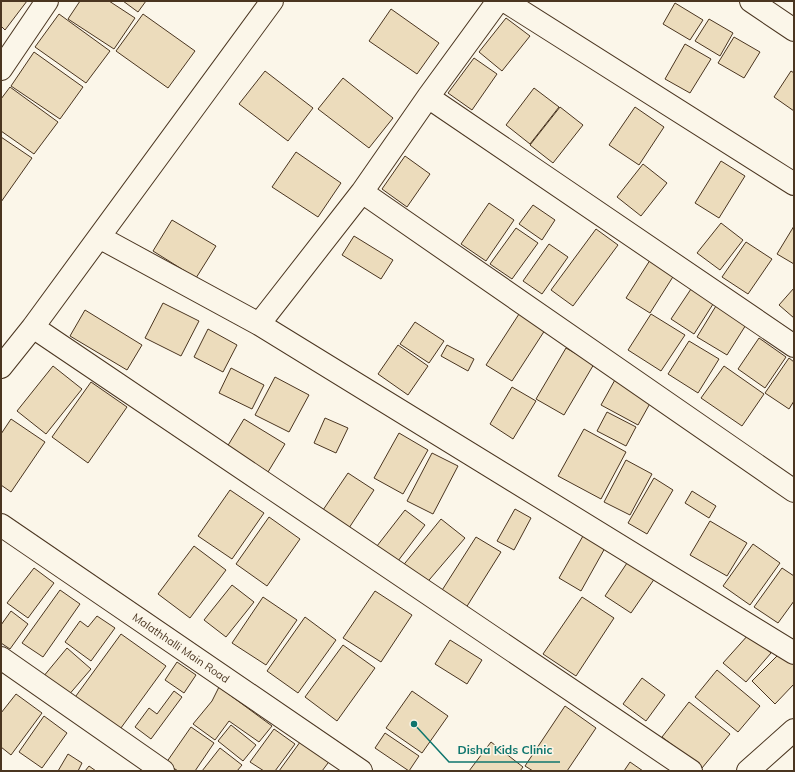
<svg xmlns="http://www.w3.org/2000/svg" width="795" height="772" font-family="Mulish,sans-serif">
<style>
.building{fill:#ecdcbc;stroke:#4a3520}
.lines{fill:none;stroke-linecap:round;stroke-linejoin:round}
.street-casing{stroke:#4a3520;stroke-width:24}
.secondary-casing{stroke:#4a3520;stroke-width:24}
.street{stroke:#fbf6e9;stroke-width:22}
.secondary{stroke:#fbf6e9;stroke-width:22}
.labels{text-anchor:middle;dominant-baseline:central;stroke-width:3;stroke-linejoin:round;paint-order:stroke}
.street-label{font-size:11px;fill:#4a3520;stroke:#fbf6e9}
.leader{fill:none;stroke:#0f766e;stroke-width:1.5}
.callout-dot{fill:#0f766e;stroke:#fbf6e9;stroke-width:1.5}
.callout-label{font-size:12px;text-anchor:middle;font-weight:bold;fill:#0f766e;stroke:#fbf6e9;stroke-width:3;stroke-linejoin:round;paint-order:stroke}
</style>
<rect width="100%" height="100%" fill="#fbf6e9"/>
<path class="building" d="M1,1H27L5,30L1,26Z
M80,1H109L135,18L114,49L68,19Z
M123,1H146L138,12Z
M675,3L703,20L690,40L663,24Z
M391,9L439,43L417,74L369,41Z
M59,14L110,51L86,83L35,47Z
M143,14L195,51L168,88L116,51Z
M506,18L530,36L502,71L479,52Z
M709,19L733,33L720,56L695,41Z
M734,37L760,52L744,78L718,63Z
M685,44L711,59L690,93L665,79Z
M34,52L83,87L60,119L11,86Z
M474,58L497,74L472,110L448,93Z
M265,71L313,108L288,141L239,104Z
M791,71L794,73V111L774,97Z
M343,78L393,118L369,148L318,109Z
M10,87L58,122L34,154L1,131V99Z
M534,88L559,107L530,144L506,125Z
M560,107L583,125L553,163L530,145Z
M635,107L664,127L639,165L609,145Z
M1,137L32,158L1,202Z
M296,152L341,183L318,217L272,187Z
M405,156L430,174L407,207L382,189Z
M721,161L745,176L719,218L695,203Z
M643,164L667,183L641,216L617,197Z
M489,203L514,220L486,261L461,244Z
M533,205L555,220L542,240L519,224Z
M172,220L216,246L196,278L153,251Z
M721,223L743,240L720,270L697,253Z
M794,226V264L777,254Z
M516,228L538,243L512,279L490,264Z
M596,229L618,245L573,306L551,290Z
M354,236L393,260L381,279L342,255Z
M746,242L772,259L748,294L722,277Z
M549,244L568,257L542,294L523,281Z
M652,257L676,272L650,313L626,298Z
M693,286L715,301L694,334L671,319Z
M794,288V318L779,305Z
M719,301L749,320L727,355L697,337Z
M163,303L199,321L181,356L145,338Z
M85,310L142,345L127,370L70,336Z
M519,314L545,330L512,381L486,365Z
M651,314L685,335L661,371L628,350Z
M415,322L444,341L429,363L400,344Z
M208,329L237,345L223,372L194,357Z
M759,338L786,357L765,388L738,369Z
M689,341L719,359L698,393L668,374Z
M398,345L428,366L408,395L378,374Z
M447,345L474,359L468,371L441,356Z
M566,348L594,364L564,415L536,399Z
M789,358L794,362V401L789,409L765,393Z
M53,366L82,389L46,434L17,411Z
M724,366L764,394L742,426L701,398Z
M231,368L264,385L252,409L219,393Z
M275,377L309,395L289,432L255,415Z
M616,378L653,398L638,425L601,405Z
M91,382L127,407L88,463L52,437Z
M512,387L536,401L513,439L490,424Z
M607,412L636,427L626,446L597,431Z
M325,418L348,428L336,453L314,443Z
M11,419L45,442L11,492L1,485V434Z
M244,419L285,444L268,472L227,447Z
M584,429L626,452L601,499L558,476Z
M399,433L428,450L403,494L374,478Z
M432,453L458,466L433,514L407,501Z
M626,460L652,474L630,515L604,502Z
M348,473L374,490L349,528L323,510Z
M654,478L673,490L647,534L628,523Z
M230,490L264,513L232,559L198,536Z
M692,491L716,506L709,518L685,503Z
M515,509L531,518L514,550L497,541Z
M405,510L425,525L398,561L377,546Z
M269,517L300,539L267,586L236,564Z
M441,519L465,538L424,586L401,568Z
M710,521L747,543L727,576L690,555Z
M583,536L605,548L581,591L559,578Z
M476,537L501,552L464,611L439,595Z
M753,544L780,563L750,605L723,586Z
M194,546L226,570L190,618L158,594Z
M629,560L655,578L631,613L605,596Z
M34,568L54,583L28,618L7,603Z
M782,568L794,576V601L778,623L754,607Z
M232,585L254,602L226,637L204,620Z
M60,590L80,604L43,657L22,643Z
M375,591L412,615L381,662L343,638Z
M263,597L297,620L266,665L232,643Z
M582,597L614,618L576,676L543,654Z
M11,611L28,624L10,649L1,643V625Z
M97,616L115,628L91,661L65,642L80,621L88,627Z
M305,617L336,640L298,693L267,671Z
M121,634L166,666L118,732L73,700Z
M749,634L771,653L746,682L723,663Z
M450,640L482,660L467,684L435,664Z
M343,645L375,668L337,721L305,697Z
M67,648L91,669L67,697L43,677Z
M781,652L794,664V684L775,704L752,681Z
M177,662L196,675L184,693L165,680Z
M717,670L760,706L738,732L695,697Z
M642,678L665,695L646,721L623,704Z
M219,687L272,726L259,742L229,721L215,740L193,724L212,701Z
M174,691L182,697L151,739L135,727L149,708L157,714Z
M412,691L448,716L422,753L386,728Z
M16,694L42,713L11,755L1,747V713Z
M689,702L730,734L702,768L662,737Z
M565,706L596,728L567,771H533L525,766Z
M44,716L67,733L42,768L19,752Z
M231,725L256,745L243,761L218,741Z
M191,727L214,743L195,771H178L166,763Z
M274,729L295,744L275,771H264L250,762Z
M385,733L419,756L409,771L375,748Z
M303,738L331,759L322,771H279Z
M491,742L523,767L520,771H469Z
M220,748L242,765L237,771H202Z
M68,754L82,763L78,771H58Z
M630,762L643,771H624Z
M89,766L96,771H85Z"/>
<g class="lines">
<g class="street-casing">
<path id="street" d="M505,1L794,184
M751,1L794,30
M1,69L47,1
M428,97L794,346
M362,192L794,491
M99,237L259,324L794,653
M259,324L362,192L428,97L498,1
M33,327L691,771
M1,367L33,327L272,1
M1,658L163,771"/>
</g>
<g class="secondary-casing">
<g id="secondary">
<path id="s1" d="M1,525L361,771"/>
<path d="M748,771L794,730"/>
</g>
</g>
<use href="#street" class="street"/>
<use href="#secondary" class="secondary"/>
</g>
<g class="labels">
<g class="street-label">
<text stroke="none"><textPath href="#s1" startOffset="218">Malathhalli Main Road</textPath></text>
</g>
</g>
<path class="leader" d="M414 724L449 762H560"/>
<circle class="callout-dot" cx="414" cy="724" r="4"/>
<g class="callout-label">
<text x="505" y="754">Disha Kids Clinic</text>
</g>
<rect width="795" height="772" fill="none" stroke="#4a3520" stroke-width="4"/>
</svg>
